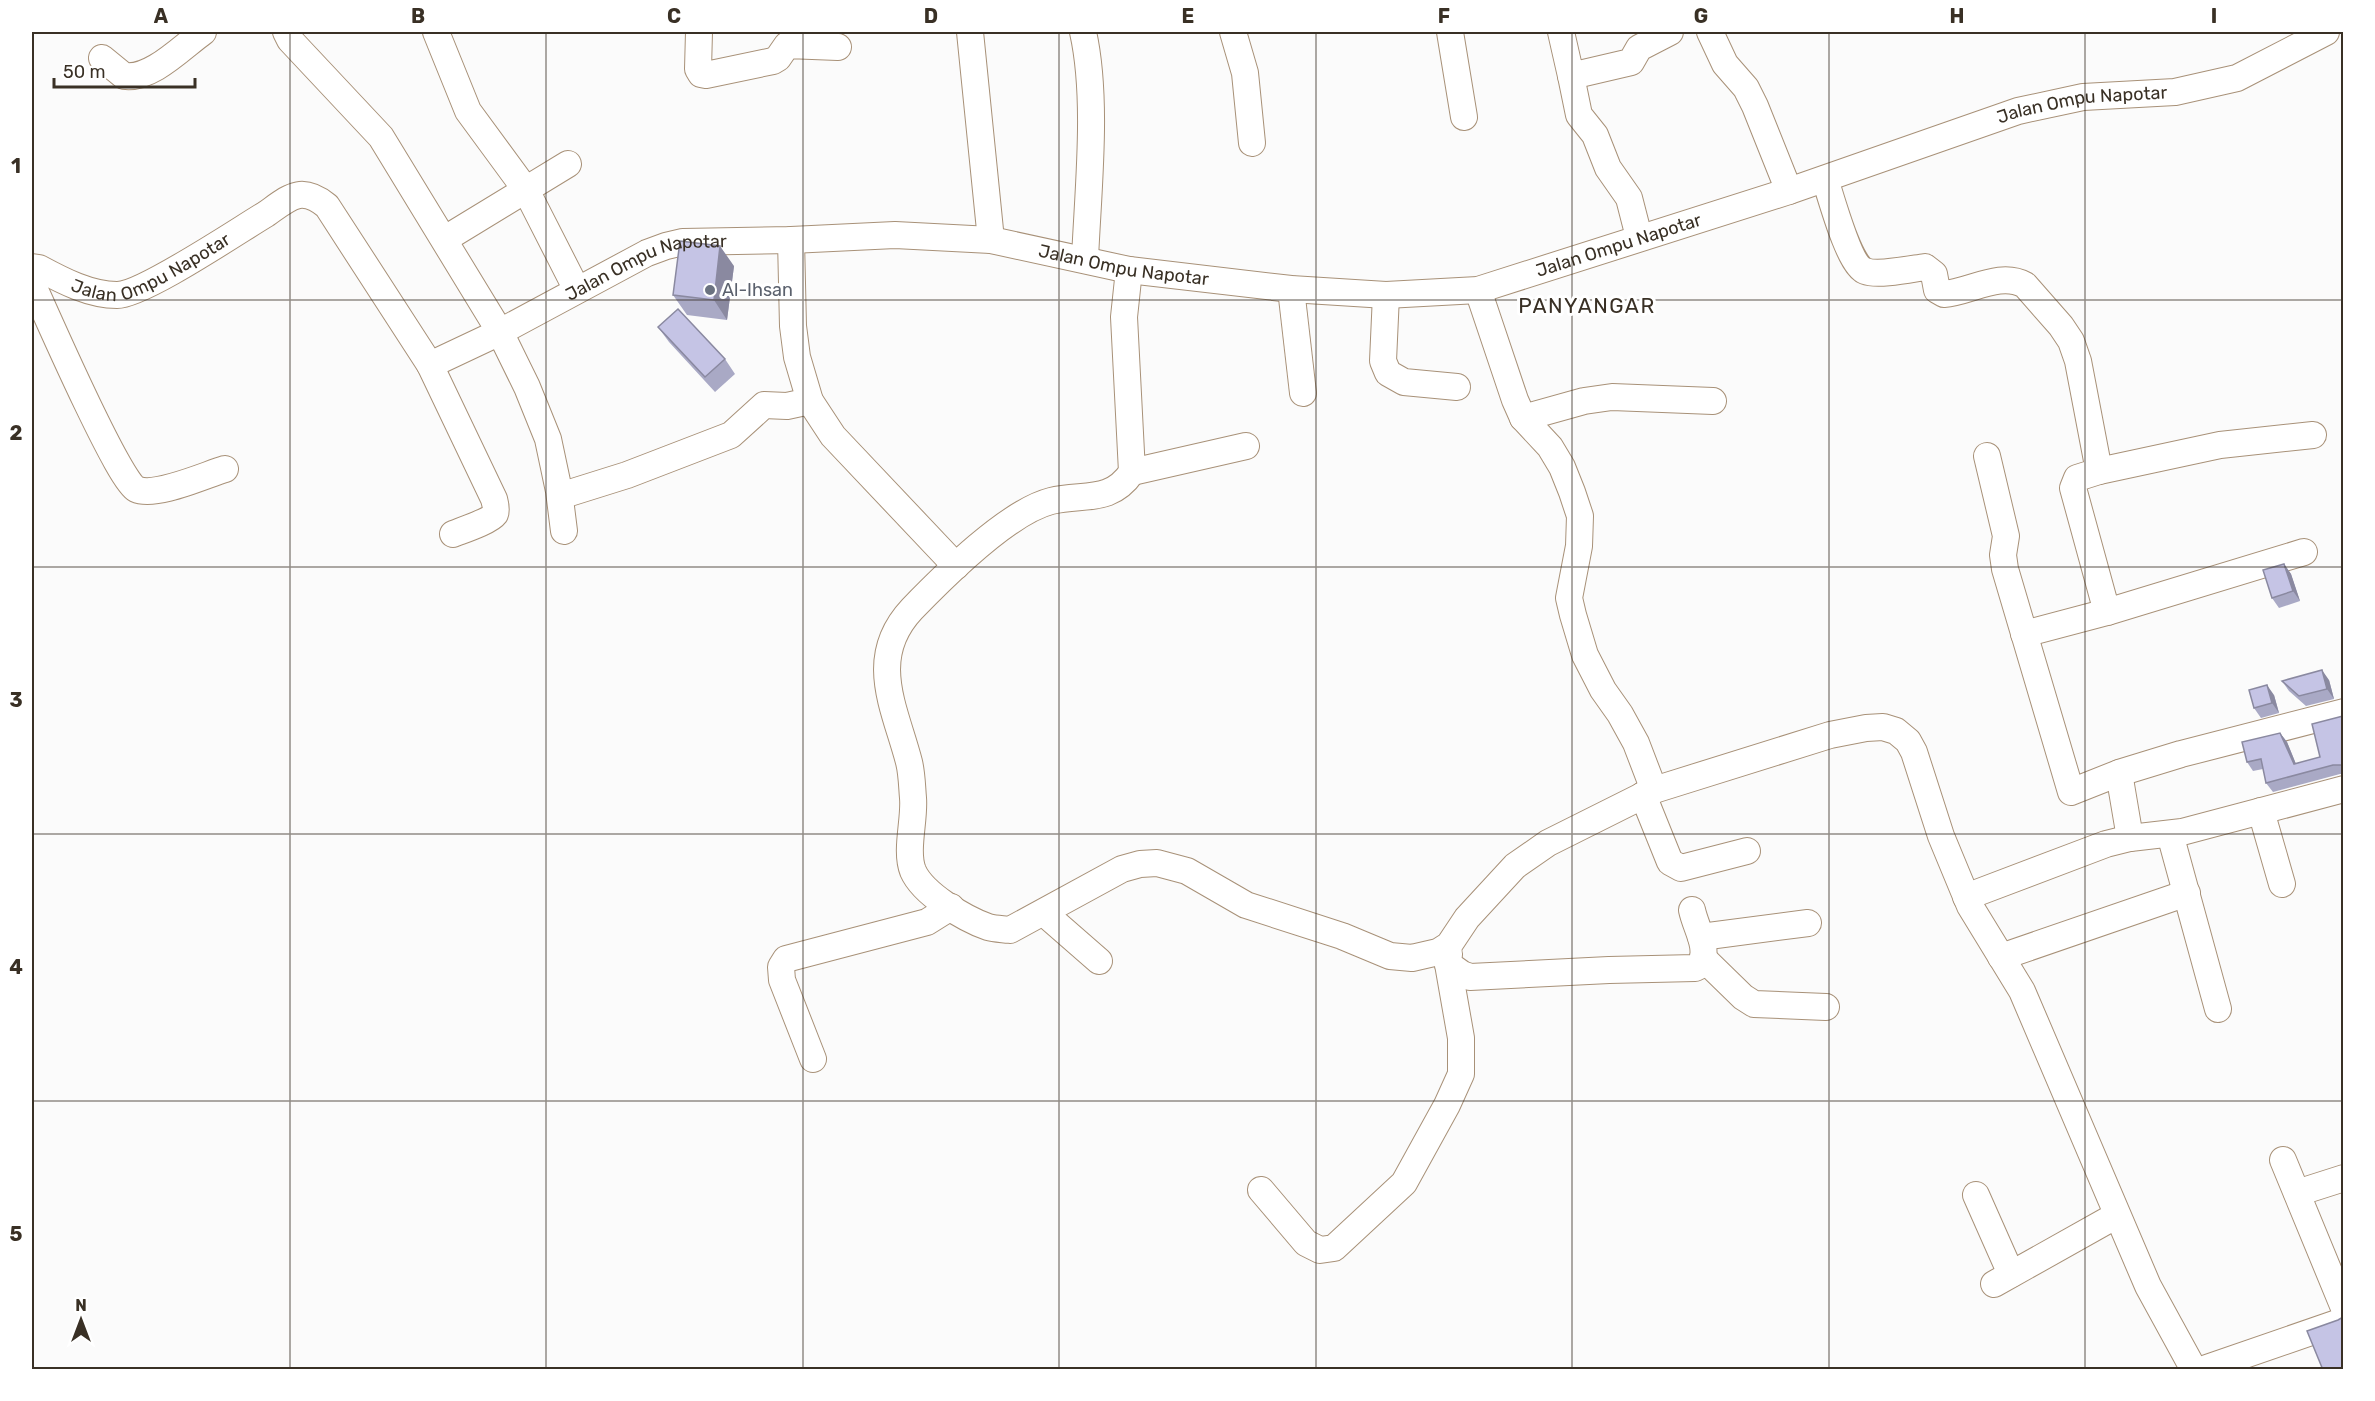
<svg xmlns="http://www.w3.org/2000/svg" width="2375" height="1401" font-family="Rubik,sans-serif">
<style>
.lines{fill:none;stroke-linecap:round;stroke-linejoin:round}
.minor-casing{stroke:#a89178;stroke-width:28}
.minor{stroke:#fff;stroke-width:26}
.wall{fill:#a9a9c5}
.shaded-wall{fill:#8a89a0}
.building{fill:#c5c4e5;stroke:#8a89a0;stroke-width:1.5}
.grid{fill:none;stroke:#393025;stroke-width:1.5;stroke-opacity:0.55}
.worship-dot{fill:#6b7280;stroke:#fff;stroke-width:2}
.labels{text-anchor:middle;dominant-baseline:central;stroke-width:6;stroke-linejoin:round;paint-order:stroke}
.street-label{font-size:18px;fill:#393025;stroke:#fff}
.worship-label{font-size:18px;fill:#5b616d;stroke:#fff;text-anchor:start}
.quarter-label{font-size:21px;letter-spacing:1.5px;fill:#393025;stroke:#fff}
.neatline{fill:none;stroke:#393025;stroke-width:2}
.grid-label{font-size:20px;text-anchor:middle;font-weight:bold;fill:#393025}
</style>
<rect width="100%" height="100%" fill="#fbfbfb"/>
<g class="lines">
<g class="minor-casing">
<g id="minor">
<path d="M286,32L290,40L381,137L500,332L527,387L548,439L559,491L564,531"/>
<path d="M436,32L468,111L526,190L577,290"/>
<path d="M699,32L698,69L701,74L706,75L773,61L778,58L787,45L838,47"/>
<path d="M970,32L991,240"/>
<path d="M1083,32C1098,99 1088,189 1085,259"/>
<path d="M1233,32L1245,73L1252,143"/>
<path d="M1450,32L1464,117"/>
<path d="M1561,32L1571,76L1631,62L1639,48L1670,32"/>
<path d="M1710,32L1725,64L1746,88L1755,106L1789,191"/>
<path d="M102,58L124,76C151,80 182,47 203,32"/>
<path d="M1571,76L1579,115L1595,135L1608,168L1629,198L1639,237"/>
<path d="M1825,179C1831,197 1849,265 1865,271C1878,276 1911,269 1925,267L1934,274L1937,290L1944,294C1970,292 2000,271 2025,285L2061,326L2071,341L2078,361L2099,471L2077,478L2073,488L2107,612"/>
<path d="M445,239L568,164"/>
<path d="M791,240L793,326L797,357L810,401L833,436L956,566"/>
<path id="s1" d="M32,267L39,268C63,281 90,295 117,295C143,295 239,230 266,214C290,197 301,185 327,206L430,365L500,332L647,253L666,246L683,242L791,240L895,235L991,240L1129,270L1291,289L1386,295L1478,290L1789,191L2018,111L2083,97L2175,92L2237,78L2326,32"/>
<path d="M1129,270L1124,317L1132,472C1110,504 1084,493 1051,501C1008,512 944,576 912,609C866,658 895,708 909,762C912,774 912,787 913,798C915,819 905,851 913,871C923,894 965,919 988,927C995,929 1003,929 1010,930L1122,869L1140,864L1157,863L1187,871L1246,905L1342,936L1390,956L1412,958L1438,952L1449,945L1467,918L1515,866L1548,843L1654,790L1830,735L1866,728L1883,727L1896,731L1908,741L1914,752L1941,836L1970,906L2022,991L2148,1286L2194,1370"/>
<path d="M32,283C45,312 119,481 136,489C155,498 205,475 225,469"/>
<path d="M1291,289L1303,393"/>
<path d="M1478,290L1515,400L1523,418L1550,447L1562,467L1572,492L1580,516L1579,546L1569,598L1573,615L1585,655L1603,690L1620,714L1636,743L1654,790"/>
<path d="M1386,295L1383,361L1388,373L1404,382L1457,387"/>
<path d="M430,365L494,499C495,503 497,509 495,514C490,521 463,530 453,534"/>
<path d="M1523,418L1584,401L1612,397L1713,401"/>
<path d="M1987,456L2006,536L2003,555L2005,569L2071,792L2119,773L2181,754L2344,712"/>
<path d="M2099,471L2220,445L2313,435"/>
<path d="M1132,472L1246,446"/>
<path d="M560,496L627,475L731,435L764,405L787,406L810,401"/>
<path d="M2024,634L2107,612L2304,552"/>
<path d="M2119,773L2130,838"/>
<path d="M1643,795L1670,862L1681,868L1747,851"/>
<path d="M2261,811L2282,884"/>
<path d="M2170,834L2218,1009"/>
<path d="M1966,897L2106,844L2130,838L2182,832L2344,789"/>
<path d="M1044,913L1099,961"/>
<path d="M1701,937L1808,923"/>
<path d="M1449,954L1448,964L1462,974L1470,977L1609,970L1695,968L1701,965C1709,946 1696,929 1692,910"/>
<path d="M2001,957L2187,893"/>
<path d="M1703,958L1743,997L1754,1004L1826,1007"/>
<path d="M813,1059L782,980L781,967L786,959L927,922L951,907"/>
<path d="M2283,1160L2344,1308"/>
<path d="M1261,1190L1306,1243L1320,1250L1334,1248L1404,1183L1447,1105L1461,1074V1038L1448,964"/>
<path d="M2297,1193L2344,1178"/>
<path d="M1976,1195L2011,1274"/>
<path d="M1994,1284L2117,1215"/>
<path d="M2201,1370L2340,1322"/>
</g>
</g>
<use href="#minor" class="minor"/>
</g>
<path class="wall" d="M734,266L727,320L687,315L673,295Z
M658,327L725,359L735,374L715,392L669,342Z
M2284,564L2291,574L2300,601L2279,608L2272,598Z
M2329,680L2334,699L2306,706L2289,691L2282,681Z
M2274,695L2279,713L2261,718L2254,708Z
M2343,716V774H2340L2273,792L2266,783L2263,769L2253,771L2247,762L2280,733L2287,742L2296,764L2320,757Z"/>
<path class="shaded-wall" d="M720,246L734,266L727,320L714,300Z
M2284,564L2291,574L2300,601L2293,591Z
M2322,670L2329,680L2334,699L2327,689Z
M2267,685L2274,695L2279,713L2272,703Z
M2280,733L2287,742L2300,774L2294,764Z"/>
<path class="building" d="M680,241L720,246L714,300L673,295Z
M678,309L725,359L705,377L658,327Z
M2284,564L2293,591L2272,598L2263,570Z
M2322,670L2327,689L2299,696L2282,681Z
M2267,685L2272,703L2254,708L2249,690Z
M2343,716V752H2342L2343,756V766L2341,765H2333L2266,783L2261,759L2247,762L2242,742L2280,733L2294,764L2320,757L2312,724Z
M2343,1317V1367L2337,1370H2323L2307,1331L2338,1320Z"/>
<path class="grid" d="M290,32V1370M546,32V1370M803,32V1370M1059,32V1370M1316,32V1370M1572,32V1370M1829,32V1370M2085,32V1370M32,300H2344M32,567H2344M32,834H2344M32,1101H2344"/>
<circle class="worship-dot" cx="710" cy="290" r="6"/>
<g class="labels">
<g class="street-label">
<text stroke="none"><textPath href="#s1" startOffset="2235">Jalan Ompu Napotar</textPath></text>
<text stroke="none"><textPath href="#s1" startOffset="1749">Jalan Ompu Napotar</textPath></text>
<text stroke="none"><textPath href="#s1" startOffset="130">Jalan Ompu Napotar</textPath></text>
<text stroke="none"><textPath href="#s1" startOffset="1245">Jalan Ompu Napotar</textPath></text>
<text stroke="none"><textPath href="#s1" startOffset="759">Jalan Ompu Napotar</textPath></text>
</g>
<g class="worship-label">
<text x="722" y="290">Al-Ihsan</text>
</g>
<g class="quarter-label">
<text x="1587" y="305">PANYANGAR</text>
</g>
</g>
<rect width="2375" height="1401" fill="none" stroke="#ffffff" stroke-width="66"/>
<g transform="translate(81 1320)" stroke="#ffffff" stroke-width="4.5" paint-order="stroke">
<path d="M0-4.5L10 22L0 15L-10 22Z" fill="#393025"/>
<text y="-9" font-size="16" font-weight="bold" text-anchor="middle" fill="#393025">N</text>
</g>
<path d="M54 78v9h141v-9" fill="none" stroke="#393025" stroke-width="3"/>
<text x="63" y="78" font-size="18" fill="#393025" stroke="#ffffff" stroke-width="4.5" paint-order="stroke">50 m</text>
<rect x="33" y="33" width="2309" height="1335" class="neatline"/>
<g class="grid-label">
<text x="161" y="23">A</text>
<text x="418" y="23">B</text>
<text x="674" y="23">C</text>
<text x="931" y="23">D</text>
<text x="1188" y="23">E</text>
<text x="1444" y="23">F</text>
<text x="1701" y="23">G</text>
<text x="1957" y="23">H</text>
<text x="2214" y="23">I</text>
<text x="16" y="173">1</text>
<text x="16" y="440">2</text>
<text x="16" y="707">3</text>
<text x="16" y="974">4</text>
<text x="16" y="1241">5</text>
</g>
</svg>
